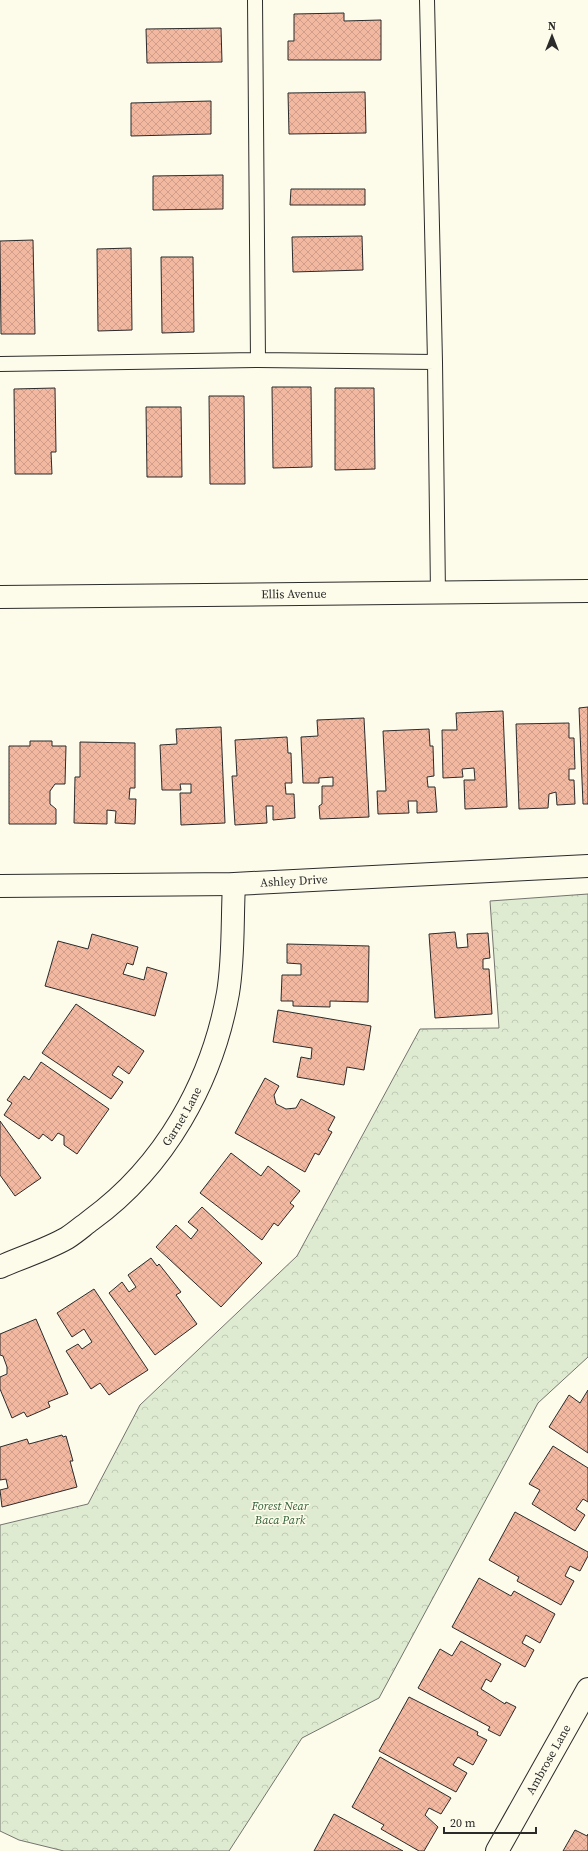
<svg xmlns="http://www.w3.org/2000/svg" width="588" height="1851" font-family="'Source Serif 4',serif">
<style>
.forest{fill:url(#forest-crowns);stroke:#74746e}
.building{fill:url(#building-cross-hatch);stroke:#2b2b2b}
.lines{fill:none;stroke-linecap:round;stroke-linejoin:round}
.service-casing{stroke:#2b2b2b;stroke-width:16}
.minor-casing{stroke:#2b2b2b;stroke-width:24}
.tertiary-casing{stroke:#2b2b2b;stroke-width:24}
.service{stroke:#fdfbea;stroke-width:14}
.minor{stroke:#fdfbea;stroke-width:22}
.tertiary{stroke:#fdfbea;stroke-width:22}
.labels{text-anchor:middle;dominant-baseline:central;stroke-width:3;stroke-linejoin:round;paint-order:stroke}
.street-label{font-size:12px;fill:#2b2b2b;stroke:#fdfbea}
.park-label{font-size:12px;font-style:italic;fill:#34623c;stroke:#fdfbea}
</style>
<defs>
<pattern id="forest-crowns" width="20" height="18" patternUnits="userSpaceOnUse"><rect width="20" height="18" fill="#deebd1"/><path d="M2 6a3 3 0 1 1 6 0M12 15a3 3 0 1 1 6 0" fill="none" stroke="#bfcab4"/></pattern>
<pattern id="building-cross-hatch" width="8" height="8" patternUnits="userSpaceOnUse"><rect width="8" height="8" fill="#f2b8a0"/><path d="M0 0l8 8M0 8l8-8" fill="none" stroke="#d09e8a"/></pattern>
</defs>
<rect width="100%" height="100%" fill="#fdfbea"/>
<path class="forest" d="M588,894V1357L538,1403L379,1698L302,1738L229,1851H64L19,1840L0,1831V1525L88,1504L140,1405L297,1256L420,1029L499,1028L490,901Z"/>
<path class="building" d="M344,13V21L381,20V60H288V41H294V14Z
M221,28L222,62L147,63L146,29Z
M365,92L366,133L289,134L288,93Z
M211,101V134L131,136V103Z
M223,175V209L153,210V176Z
M291,189H365V205H290Z
M362,236L363,270L293,272L292,237Z
M33,240L35,334H1L0,241Z
M131,248L132,330L98,331L97,249Z
M161,257H193L194,332L162,333Z
M272,387H311L312,467L273,468Z
M55,388L56,452H51L52,474H15L14,389Z
M335,388H374L375,469L335,470Z
M209,396H244L245,484H210Z
M146,407H181L182,477H147Z
M588,707V804H583L579,708Z
M503,711L507,807L465,809L464,780H475L474,768L462,769L463,777L443,778L442,730H457L456,713Z
M364,718L369,817L320,819L319,806L322,804V786H333V777L319,778V783H303L301,737L318,736L317,720Z
M569,723V738H574L575,769H569V780H574L575,804L557,805L556,792L549,794L548,808L519,809L516,724Z
M221,727L225,823L181,825L180,793H191V784H180L181,790H162L160,745L177,744L176,729Z
M429,729L430,746H433L434,776L427,777L428,787H435L437,812L417,813V801H408L409,813L378,814L377,791H386L383,731Z
M287,737L288,753H291L292,783H285L286,794H294L295,818L273,820V806H266L267,823L235,825L232,776H237L235,740Z
M30,741H52V746H66L65,784H55L50,791V804L56,809V824H9V746H30Z
M80,742L135,743V788H130L129,799H136L135,824L115,823L116,811L107,810V824L74,823L75,777H80Z
M455,932L457,948L468,947L467,934L488,933L490,958L483,959V969H489L492,1014L435,1018L429,934Z
M92,934L138,947L133,965L127,963L123,974L144,980L147,967L167,973L155,1016L45,986L58,941L88,949Z
M287,944L369,946L368,1002L330,1001V1007L293,1006V1001H281L282,975H301V964L287,963Z
M76,1004L144,1051L129,1074L118,1066L112,1075L123,1082L111,1099L42,1053Z
M278,1010L371,1026L364,1070L347,1067L344,1085L297,1077L301,1057L311,1059L312,1048L273,1042Z
M41,1062L109,1109L77,1154L64,1145V1136L58,1133L52,1141L43,1134L39,1139L4,1115L12,1103L7,1100L24,1076L29,1080Z
M265,1078L279,1086L274,1095L276,1104L286,1109L296,1108L301,1099L335,1117L328,1130L332,1132L319,1155L315,1153L305,1172L235,1133Z
M0,1121L41,1178L15,1196L0,1175Z
M231,1153L261,1176L268,1166L300,1191L290,1203L294,1206L278,1226L274,1223L262,1240L200,1193Z
M202,1207L262,1263L221,1307L156,1247L176,1225L191,1239L198,1230L188,1222Z
M151,1258L157,1266L159,1264L181,1292L176,1295L197,1324L155,1355L109,1293L122,1282L129,1292L136,1287L128,1275Z
M94,1289L148,1370L109,1395L100,1383L91,1389L66,1351L78,1344L82,1349L92,1342L84,1329L72,1337L57,1313Z
M36,1319L68,1394L48,1402L50,1407L27,1417L24,1412L12,1418L0,1389V1377L7,1374V1367L3,1356L0,1355V1334Z
M588,1390V1453L549,1427L569,1395L580,1403Z
M62,1435L63,1437L66,1436L73,1461H70L77,1487L2,1507L0,1490L8,1488L6,1479L0,1480V1447L27,1439L29,1444Z
M553,1446L588,1468V1502L583,1499L576,1509L585,1515L575,1531L532,1504L540,1490L529,1484Z
M515,1512L588,1552V1556L580,1571L570,1566L565,1576L574,1581L561,1605L517,1581L519,1577L489,1560Z
M479,1578L511,1596L514,1591L555,1614L540,1643L526,1635L522,1643L534,1650L525,1667L452,1627Z
M461,1641L501,1664L491,1682L486,1679L481,1689L505,1704L506,1702L516,1707L500,1736L488,1730L490,1727L418,1688L440,1649L452,1656Z
M409,1697L478,1732L477,1735L487,1740L473,1765L458,1757L453,1765L467,1773L456,1792L379,1751Z
M380,1757L451,1798L441,1814L429,1808L425,1815L438,1827L424,1851H419L381,1829L384,1825L352,1807Z
M334,1814L403,1851H314Z
M575,1830L587,1836L588,1834V1851H563Z"/>
<g class="lines">
<g class="service-casing">
<path id="service" d="M255,0L258,360
M435,362L438,593
M0,364L258,360L435,362L427,0"/>
</g>
<g class="minor-casing">
<g id="minor">
<path id="s1" d="M0,886L234,884L588,866"/>
<path id="s2" d="M0,1267C22,1257 46,1250 67,1238C75,1233 83,1226 91,1220C165,1166 212,1082 228,993C234,957 232,919 234,884"/>
<path id="s3" d="M497,1851L588,1689"/>
</g>
</g>
<g class="tertiary-casing">
<g id="tertiary">
<path id="s4" d="M0,597L588,591"/>
</g>
</g>
<use href="#service" class="service"/>
<use href="#minor" class="minor"/>
<use href="#tertiary" class="tertiary"/>
</g>
<g class="labels">
<g class="street-label">
<text stroke="none"><textPath href="#s4" startOffset="294">Ellis Avenue</textPath></text>
<text stroke="none"><textPath href="#s1" startOffset="294">Ashley Drive</textPath></text>
<text stroke="none"><textPath href="#s2" startOffset="242">Garnet Lane</textPath></text>
<text stroke="none"><textPath href="#s3" startOffset="105">Ambrose Lane</textPath></text>
</g>
<g class="park-label">
<text x="280" y="1506">Forest Near<tspan x="280" dy="14">Baca Park</tspan></text>
</g>
</g>
<g transform="translate(552 36)" stroke="#fdfbea" stroke-width="3" paint-order="stroke">
<path d="M0-3L7 15L0 10L-7 15Z" fill="#2b2b2b"/>
<text y="-6" font-size="11" font-weight="bold" text-anchor="middle" fill="#2b2b2b">N</text>
</g>
<path d="M444 1827v6h92v-6" fill="none" stroke="#2b2b2b" stroke-width="2"/>
<text x="450" y="1827" font-size="12" fill="#2b2b2b" stroke="#fdfbea" stroke-width="3" paint-order="stroke">20 m</text>
</svg>
